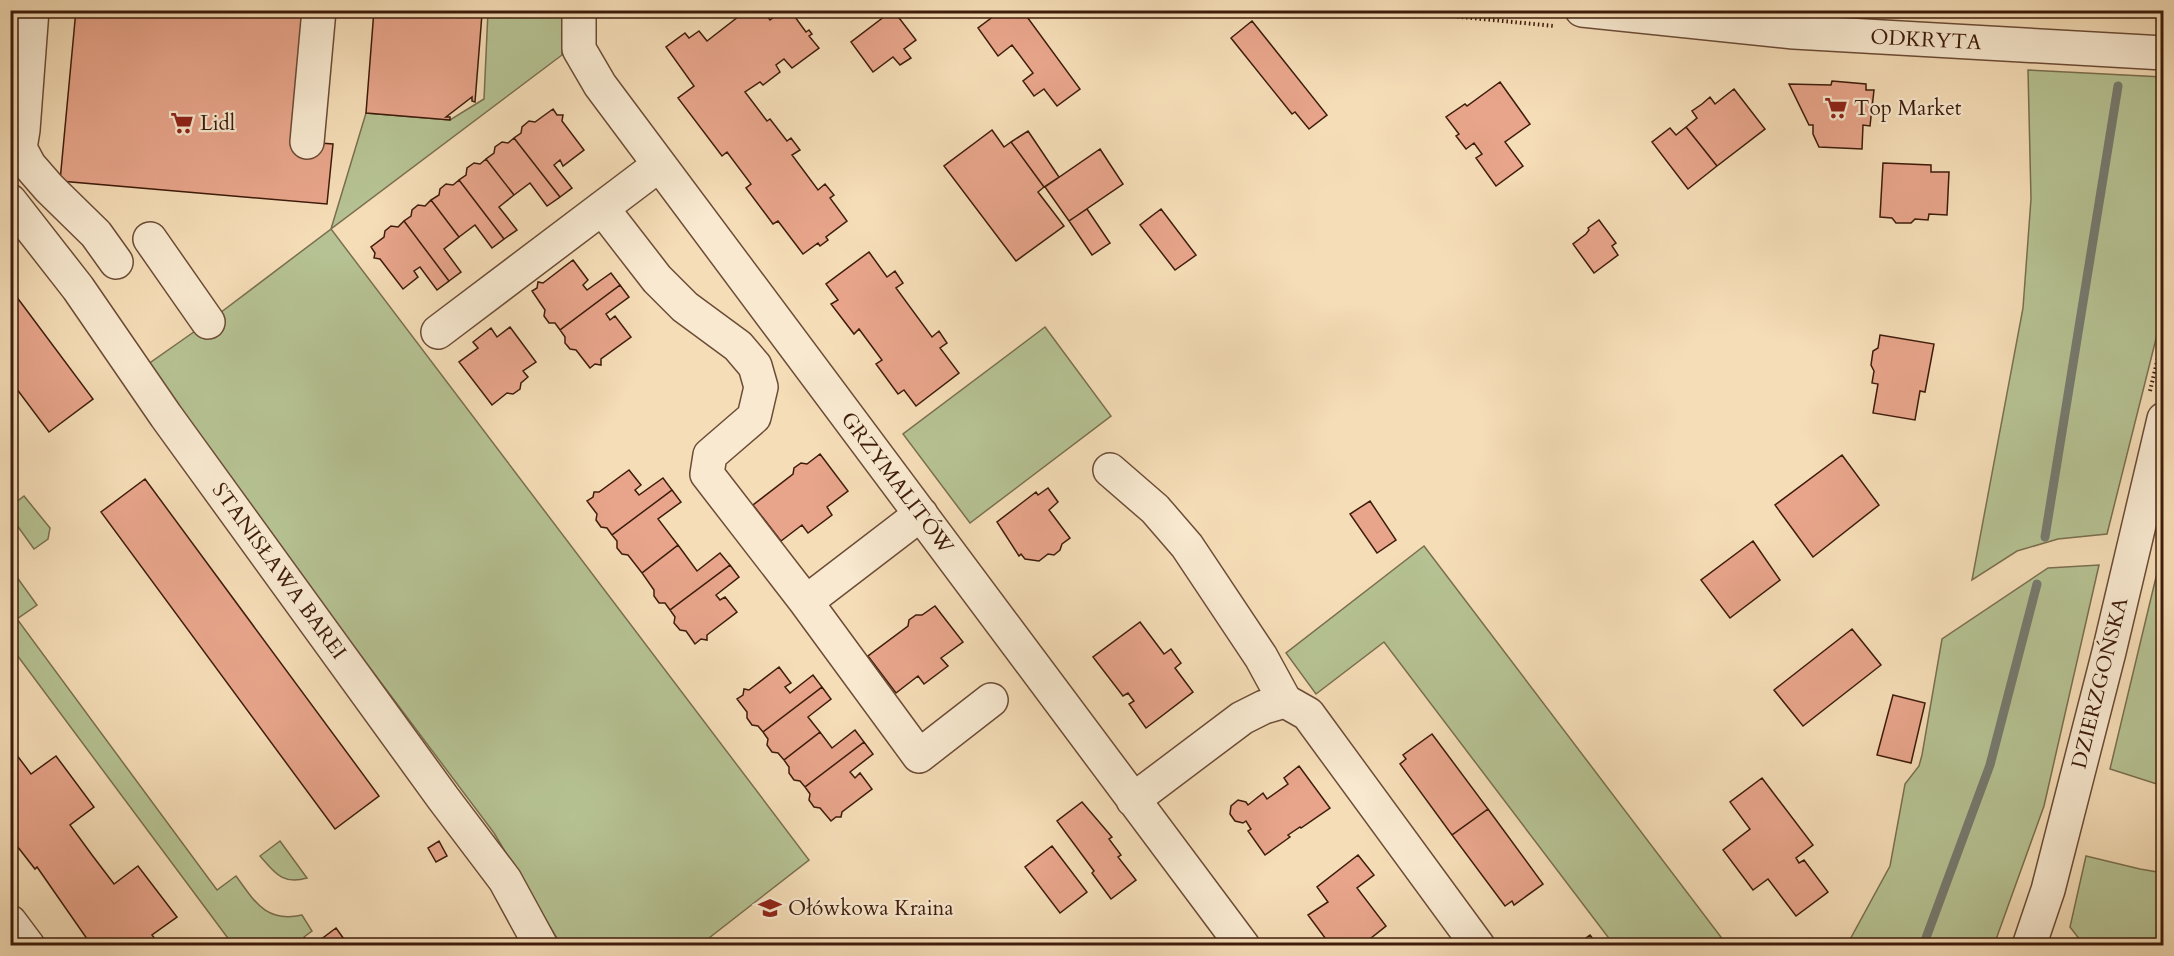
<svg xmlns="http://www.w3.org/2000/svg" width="2174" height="956" font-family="Cardo,serif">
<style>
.green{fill:#b6c293;stroke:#7a6f4f;stroke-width:1.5}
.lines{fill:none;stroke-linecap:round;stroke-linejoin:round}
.stream{stroke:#777b70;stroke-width:9}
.building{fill:#e8a58b;stroke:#3e1c0b;stroke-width:1.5}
.minor-casing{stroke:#6c4c36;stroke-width:36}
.path{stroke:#3e1c0b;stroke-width:4;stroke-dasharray:1.5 3;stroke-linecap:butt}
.minor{stroke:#f8e9d0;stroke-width:33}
.labels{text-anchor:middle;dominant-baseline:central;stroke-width:4.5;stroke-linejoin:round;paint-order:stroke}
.street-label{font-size:21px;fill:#3e1c0b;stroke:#f8e9d0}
.poi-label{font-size:21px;fill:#3e1c0b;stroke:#f8e9d0;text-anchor:start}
</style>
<rect width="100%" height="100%" fill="#f5ddb7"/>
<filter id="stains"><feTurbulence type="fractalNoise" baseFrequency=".00333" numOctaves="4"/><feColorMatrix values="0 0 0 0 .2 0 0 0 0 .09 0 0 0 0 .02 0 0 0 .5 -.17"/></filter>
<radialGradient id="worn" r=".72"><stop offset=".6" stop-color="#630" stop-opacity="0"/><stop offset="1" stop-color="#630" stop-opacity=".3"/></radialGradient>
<path class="green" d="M488,11H562V55L331,229L809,860L700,945H561L494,833L144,367L208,322L331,229L366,113L450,120L484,99Z
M2028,70L2163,77L2164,280L2157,309L2163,311L2107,534L2058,539L2017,551L1972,580L2023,308L2031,199Z
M1045,327L1111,416L970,523L903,434Z
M24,496L50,528L48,539L34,549L11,517V506Z
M1424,546L1727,945H1614L1384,642L1316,694L1286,653Z
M2163,548V786L2110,769Z
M2099,565L2044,806L1994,945H1847L1890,866L1905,784L1919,766L1922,755L1942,639L2048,568Z
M11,569L37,605L17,619L217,890L236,876C255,902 266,923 302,915L312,931L304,937L310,944L233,945L11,647Z
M280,841L307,878C282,885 275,873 260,856Z
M2086,856L2140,869L2163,873V945H2084L2070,927Z"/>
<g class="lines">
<path class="stream" d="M2045,537L2118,86
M1923,946L1990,765L2037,584"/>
</g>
<path class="building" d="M76,10H308L307,142L333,144L327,204L60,181Z
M374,10H439L482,14L475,102L472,101V97L446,117H450V120L366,113Z
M747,10H763L770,20L783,10H790L806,32L809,30L812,34L809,36L819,48L792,68L784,59L776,65L780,72L763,85L760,82L745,92L767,121L770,119L787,141L791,138L800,150L792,155L818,190L825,184L834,195L830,198L847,221L826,237L828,240L820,246L818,243L803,254L778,221L773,224L746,188L751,184L727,152L722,156L678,98L694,86L666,47L685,33L689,38L699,31L707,41Z
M893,10L916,40L904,49L911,58L900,65L893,57L873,72L851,42Z
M1002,10H1022L1080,89L1057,106L1044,89L1034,96L1023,81L1033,73L1012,45L998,56L978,28Z
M1252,21L1327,115L1309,129L1295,112L1292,114L1231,38Z
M1832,81L1866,84V90H1874L1870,126L1863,125L1862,149L1819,147L1813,134V125H1809L1789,84L1831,85Z
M1500,82L1530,124L1505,142L1523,166L1496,186L1476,158L1482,154L1474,143L1466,149L1456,136L1459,134L1446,117L1465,104L1467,106Z
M1734,89L1765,129L1717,166L1686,127L1697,118L1692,111L1702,104L1710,97L1715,104Z
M553,109L557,115H563L562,121L584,150L563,166L560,160L554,165L572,188L560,197L514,138L521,133L522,127L529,121L535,122Z
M1686,127L1717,166L1688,189L1652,142L1670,128L1676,135Z
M992,130L1004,147L1011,142L1044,187L1038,192L1064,226L1016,261L944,166Z
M1028,131L1059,177L1044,187L1011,142Z
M514,138L560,197L547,206L530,183L514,195L486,159L494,153L495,147L502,142L508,143Z
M1100,149L1123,184L1069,221L1045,187Z
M486,159L514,195L499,207L517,230L504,239L459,180L466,175L467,168L474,163L480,164Z
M1883,163L1931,165V172H1949L1947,215L1929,214L1928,220L1915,219L1911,223H1896L1892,218L1880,217Z
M459,180L504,239L492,248L475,225L459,237L431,200L439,195L440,189L446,184L453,185Z
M431,200L459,237L444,249L461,272L449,281L404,221L411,216L412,210L418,205L425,206Z
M1087,209L1110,243L1092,255L1069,221Z
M1161,209L1196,255L1175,270L1140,225Z
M1599,220L1616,243L1612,246L1618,255L1594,273L1573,244L1586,234L1589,230L1588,228Z
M404,221L449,281L437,290L420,267L414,271L418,277L403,289L380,259L374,258L375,253L371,247L384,237L385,231L391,226L398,227Z
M869,252L887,277L895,271L903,283L896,288L932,337L939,331L947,343L940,348L959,373L916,406L904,390L898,394L876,364L882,360L859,329L854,334L831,304L838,300L826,284Z
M573,260L588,280L583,285L587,290L611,273L620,285L560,330L555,323H549L544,316L545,310L532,291L537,288L538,282L543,283Z
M620,285L629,297L606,314L610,320L615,316L631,337L601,359V365L595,364L590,368L576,350L570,349L565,343V337L560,330Z
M10,288L93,399L49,432L10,380Z
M510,327L536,362L523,371L528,377L521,383L520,389L513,394L507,393L492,405L459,362L478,348L473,342L491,328L497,337Z
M1880,335L1934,344L1925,392L1920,391L1915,420L1873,413L1878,384L1872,383L1874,371L1871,365L1873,351L1878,348Z
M820,454L848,491L827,507L832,515L808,533L802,525L781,541L753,505L793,474L794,468L801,463L807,464Z
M1842,455L1879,505L1813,557L1775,505Z
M629,470L641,485L635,490L639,495L663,478L672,490L612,535L607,528L601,527L596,520L597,514L587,501L593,497L594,492H599Z
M145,479L379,796L335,829L101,512Z
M1048,488L1058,502L1049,510L1070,538L1062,544L1060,550L1054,555L1048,554L1039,561L1025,559L1021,554L1019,556L997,522L1036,492L1038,495Z
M672,490L681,502L658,519L678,545L642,573L628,555L622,554L617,548V541L612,535Z
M1370,501L1396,540L1377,553L1350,514Z
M1753,541L1780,580L1730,618L1701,580Z
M678,545L697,571L720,553L730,565L670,610L665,603H659L654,596V590L642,573Z
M730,565L739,577L716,595L720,600L725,597L737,612L707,635V640L701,639L695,644L686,631L680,630L674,623L675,617L670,610Z
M935,606L963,642L941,658L948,666L924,684L918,676L896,693L868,656L908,626L909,620L916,615H922Z
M1140,622L1164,654L1171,649L1181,663L1175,668L1193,692L1146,728L1129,704L1134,701L1128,693L1123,696L1093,657Z
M1852,629L1881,665L1803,726L1774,690Z
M779,667L791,683L785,687L790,693L813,675L822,687L763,732L758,726L752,725L747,718V712L737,699L743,695L744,689L749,690Z
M822,687L831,699L808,717L820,732L784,760L778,753L772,752L767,745L768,739L763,732Z
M1893,695L1925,703L1911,763L1877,755Z
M855,730L864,742L805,787L800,781L794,780L789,773V767L784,760L820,732L832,748Z
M1432,734L1488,809L1452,835L1400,764L1406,759L1403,755Z
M864,742L873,754L850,772L855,778L860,773L872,789L842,812L841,817H836L831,821L820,808L814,807L809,800L810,794L805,787Z
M10,746L31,774L56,756L94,807L70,825L92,855L114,884L138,866L177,917L152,935L160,946H92L37,867L35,869L10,837Z
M1299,766L1330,808L1301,828L1300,827L1288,835L1290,837L1265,855L1248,831L1251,829L1246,821L1243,823L1235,821L1230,814L1231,806L1238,800L1246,802L1248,805L1263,793L1267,799L1288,784L1284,778Z
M1762,778L1813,845L1796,858L1799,863L1804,860L1828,892L1796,916L1768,879L1753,890L1723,850L1750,829L1730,802Z
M1082,802L1112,837L1109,839L1121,855L1118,857L1136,880L1111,899L1092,873L1094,871L1057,821Z
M1488,809L1543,884L1514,905L1512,901L1505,906L1452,835Z
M439,841L447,856L436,862L428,848Z
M1052,846L1087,892L1060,913L1025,867Z
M1358,855L1374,875L1357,888L1386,926L1361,946H1331L1308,915L1328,902L1317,887Z
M336,928L349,946H312Z
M1590,935L1598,946H1575Z"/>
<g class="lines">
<g class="minor-casing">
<path id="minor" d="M579,10V49L600,85L1243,946
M1582,10L1794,32L2164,53
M10,109L23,130L20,148L29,165L49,188L96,234L116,262
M23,130L32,10
M307,142L319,10
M10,201L78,288L166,416L443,798L505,880L541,946
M602,208L657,279L685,307L738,346L755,366L761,387L754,417L710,455L707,474L806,602L919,756L991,700
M150,239L208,322
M438,332L659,165
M1110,470L1155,509L1187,546L1261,657L1285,701
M806,602L921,514
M1133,800L1242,718L1264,707L1285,701L1308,714L1478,946
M10,922L28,946
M2029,946L2048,890L2109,652L2164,419"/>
</g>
<path class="path" d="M1390,10L1554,26
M2123,10L2164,14
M2099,11L2110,10
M2150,391L2164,333"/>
<use href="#minor" class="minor"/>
</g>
<defs>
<g id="supermarket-bare" transform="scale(1.8)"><path d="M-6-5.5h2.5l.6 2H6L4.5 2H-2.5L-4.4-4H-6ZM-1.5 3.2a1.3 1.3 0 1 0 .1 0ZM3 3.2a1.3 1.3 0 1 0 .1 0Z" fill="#8f2418" stroke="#f8e9d0" stroke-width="2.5" paint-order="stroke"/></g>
<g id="school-bare" transform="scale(1.8)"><path d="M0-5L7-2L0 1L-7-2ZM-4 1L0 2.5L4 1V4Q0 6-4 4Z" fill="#8f2418" stroke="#f8e9d0" stroke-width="2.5" paint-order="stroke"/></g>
</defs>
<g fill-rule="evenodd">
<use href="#supermarket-bare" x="1836" y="108"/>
<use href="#supermarket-bare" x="182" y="123"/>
<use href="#school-bare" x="770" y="908"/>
</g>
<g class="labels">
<g class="street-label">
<text transform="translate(1926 40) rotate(3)">ODKRYTA</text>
<text transform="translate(897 483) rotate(53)">GRZYMALITÓW</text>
<text transform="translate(279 571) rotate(54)">STANISŁAWA BAREI</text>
<text transform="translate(2100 683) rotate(-76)">DZIERZGOŃSKA</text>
</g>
<g class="poi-label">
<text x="1854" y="108">Top Market</text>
<text x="200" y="123">Lidl</text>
<text x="788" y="908">Ołówkowa Kraina</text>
</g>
</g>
<rect width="2174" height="956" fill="none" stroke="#f5ddb7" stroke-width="36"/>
<rect x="12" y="12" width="2150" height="932" fill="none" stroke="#3e1c0b" stroke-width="3"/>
<rect x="18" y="18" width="2138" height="920" fill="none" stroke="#3e1c0b" stroke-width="1.5"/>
<rect width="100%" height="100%" filter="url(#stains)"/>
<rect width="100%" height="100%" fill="url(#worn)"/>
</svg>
